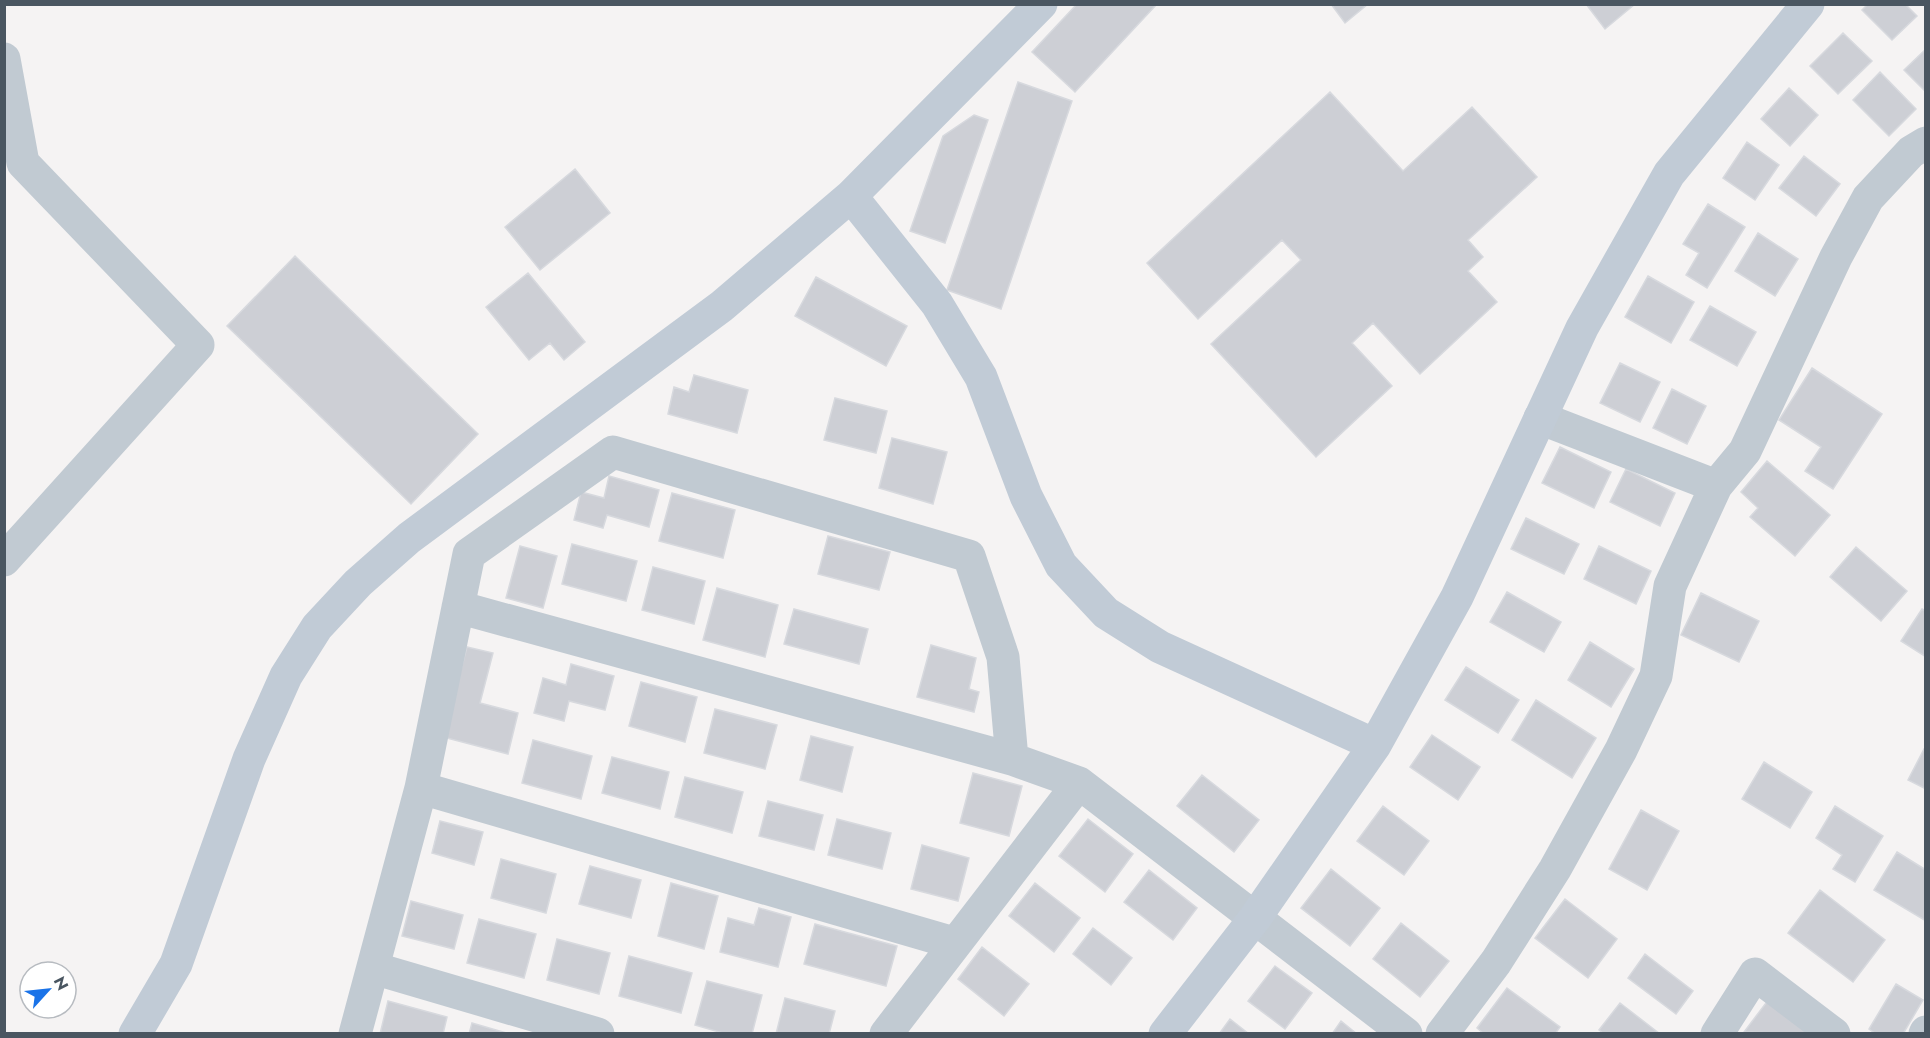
<svg xmlns="http://www.w3.org/2000/svg" width="1930" height="1038" font-family="Jost,sans-serif">
<style>
.building{fill:#cdcfd5;stroke:#d7d9de;stroke-width:1.5}
.lines{fill:none;stroke-linecap:round;stroke-linejoin:round}
.street{stroke:#c1cad2;stroke-width:33}
.secondary{stroke:#c1cbd6;stroke-width:33}
</style>
<rect width="100%" height="100%" fill="#f5f3f3"/>
<path class="building" d="M1077,4H1157L1075,92L1032,52Z
M1331,4H1368L1345,23Z
M1586,4H1635L1605,29Z
M1868,4H1905L1917,16L1892,40L1862,10Z
M1843,33L1872,61L1838,94L1810,66Z
M1926,49V91H1925L1904,70Z
M1880,72L1916,109L1889,136L1853,100Z
M1018,82L1072,101L1001,309L947,290Z
M1789,88L1818,115L1790,146L1761,119Z
M1330,92L1403,171L1472,107L1537,177L1468,240L1483,257L1468,271L1497,302L1420,374L1373,323L1352,343L1392,386L1316,457L1211,344L1301,260L1282,240L1198,319L1147,263Z
M974,115L988,120L945,243L910,231L943,136Z
M1747,142L1779,165L1755,200L1723,178Z
M1804,156L1840,184L1816,216L1779,188Z
M575,169L610,213L540,270L505,227Z
M1708,204L1745,227L1707,288L1686,275L1699,253L1683,244Z
M1758,233L1798,259L1775,296L1735,271Z
M295,256L478,434L411,504L227,326Z
M528,273L585,342L564,360L550,343L529,360L486,307Z
M1648,276L1694,302L1671,343L1625,317Z
M816,277L907,326L886,366L795,316Z
M1710,306L1756,332L1737,366L1690,340Z
M1620,363L1660,382L1640,422L1600,403Z
M1812,368L1882,414L1833,489L1805,471L1821,447L1779,420Z
M694,375L748,390L737,433L668,414L674,387L689,392Z
M1672,389L1706,406L1687,444L1653,428Z
M835,398L887,411L876,453L824,440Z
M892,438L947,452L933,504L879,488Z
M1560,447L1611,472L1594,508L1542,483Z
M1767,461L1830,515L1795,556L1750,517L1758,508L1741,492Z
M1626,469L1675,493L1660,526L1610,502Z
M609,476L659,490L649,527L607,515L603,528L574,520L581,492L604,498Z
M672,493L735,510L723,558L659,541Z
M1526,518L1579,544L1564,574L1511,549Z
M828,536L890,552L879,590L818,574Z
M572,544L637,561L626,601L562,584Z
M520,546L557,556L543,608L506,598Z
M1599,546L1651,571L1636,604L1584,579Z
M1856,547L1907,591L1881,621L1830,577Z
M653,567L705,581L694,624L642,610Z
M717,588L778,605L765,657L703,640Z
M1507,592L1561,622L1544,652L1490,622Z
M1701,593L1759,621L1739,662L1681,635Z
M794,609L868,629L859,664L784,644Z
M1922,609L1926,611V657L1901,641Z
M1590,642L1634,669L1611,707L1568,680Z
M931,645L976,658L969,689L979,692L974,712L917,697Z
M467,647L493,653L480,703L518,713L508,754L443,737Z
M571,664L614,676L605,710L569,701L564,721L534,713L543,678L566,685Z
M1466,667L1519,700L1498,733L1445,700Z
M641,682L697,697L685,742L629,726Z
M1536,700L1596,738L1572,778L1512,740Z
M715,709L777,725L765,769L704,753Z
M1432,735L1480,767L1458,800L1410,767Z
M811,736L853,747L842,792L800,780Z
M533,740L592,756L581,799L522,783Z
M1924,749L1926,750V789L1908,780Z
M612,757L669,772L660,809L602,793Z
M1764,762L1812,792L1790,828L1742,799Z
M973,773L1022,786L1009,836L960,823Z
M1202,775L1259,820L1234,852L1177,806Z
M685,777L743,792L732,833L675,817Z
M768,801L823,815L814,850L759,836Z
M1383,806L1429,841L1404,875L1357,841Z
M1835,806L1883,836L1855,882L1833,869L1842,855L1816,838Z
M1641,810L1679,831L1647,890L1609,869Z
M837,819L891,833L882,869L828,855Z
M1088,819L1133,854L1105,892L1059,856Z
M440,821L483,832L474,865L432,853Z
M922,845L969,858L958,901L911,889Z
M1897,852L1926,870V921L1874,890Z
M501,859L556,874L546,913L491,898Z
M590,866L641,880L631,918L579,904Z
M1331,869L1380,908L1350,946L1301,908Z
M1149,870L1197,908L1173,940L1124,902Z
M671,883L718,896L704,949L658,936Z
M1035,883L1080,918L1054,952L1009,916Z
M1820,890L1885,940L1853,982L1788,933Z
M1565,899L1617,939L1588,978L1535,938Z
M411,901L463,915L454,949L402,936Z
M759,908L791,917L778,967L720,952L728,918L754,925Z
M479,919L536,934L524,978L467,963Z
M1401,923L1449,961L1420,997L1373,959Z
M815,924L897,946L886,986L804,964Z
M1093,928L1132,958L1111,985L1073,954Z
M557,939L610,953L599,994L547,980Z
M982,947L1029,984L1004,1016L958,979Z
M1645,954L1693,991L1676,1014L1628,978Z
M629,956L692,973L681,1013L619,996Z
M1275,966L1312,993L1285,1029L1248,1001Z
M707,981L762,995L752,1034H726L695,1025Z
M1896,984L1923,1000L1903,1034H1876L1869,1029Z
M1507,988L1560,1027L1555,1034H1484L1477,1028Z
M785,998L835,1011L829,1034H776Z
M1769,999L1808,1030L1805,1034L1744,1032Z
M388,1001L447,1017L443,1034H380Z
M1620,1003L1660,1034H1604L1599,1030Z
M1230,1019L1249,1034H1219Z
M1341,1021L1357,1034H1332Z
M472,1023L510,1034H469Z"/>
<g class="lines">
<path class="street" d="M4,59L23,163L198,345L4,560
M1540,418L1716,486
M458,607L1012,759L1079,783L1406,1034
M421,788L954,943
M373,968L598,1034
M355,1034L421,788L469,554L613,452L969,556L1003,657L1012,759
M886,1034L1079,783
M1442,1034L1496,962L1555,869L1621,750L1656,676L1670,586L1716,486L1745,451L1836,257L1868,198L1911,152L1926,143
M1717,1034L1755,974L1834,1034
M1925,1034L1926,1032"/>
<path class="secondary" d="M851,196L937,304L981,377L1026,496L1061,565L1106,613L1160,647L1375,745
M135,1034L176,964L249,759L286,676L317,627L358,583L409,538L722,306L851,196L1041,4
M1165,1034L1255,918L1375,745L1457,597L1582,328L1669,174L1808,4"/>
</g>
<rect width="1930" height="1038" fill="none" stroke="#4a5661" stroke-width="12"/>
<g transform="translate(48 990) rotate(63)"><circle r="28" fill="#ffffff" stroke="#b7bbc0" stroke-width="1.5"/>
<path d="M0-4.5L10 22L0 15L-10 22Z" fill="#1a73e8"/>
<text y="-9" font-size="16" font-weight="bold" text-anchor="middle" fill="#4a5661">N</text>
</g>
</svg>
